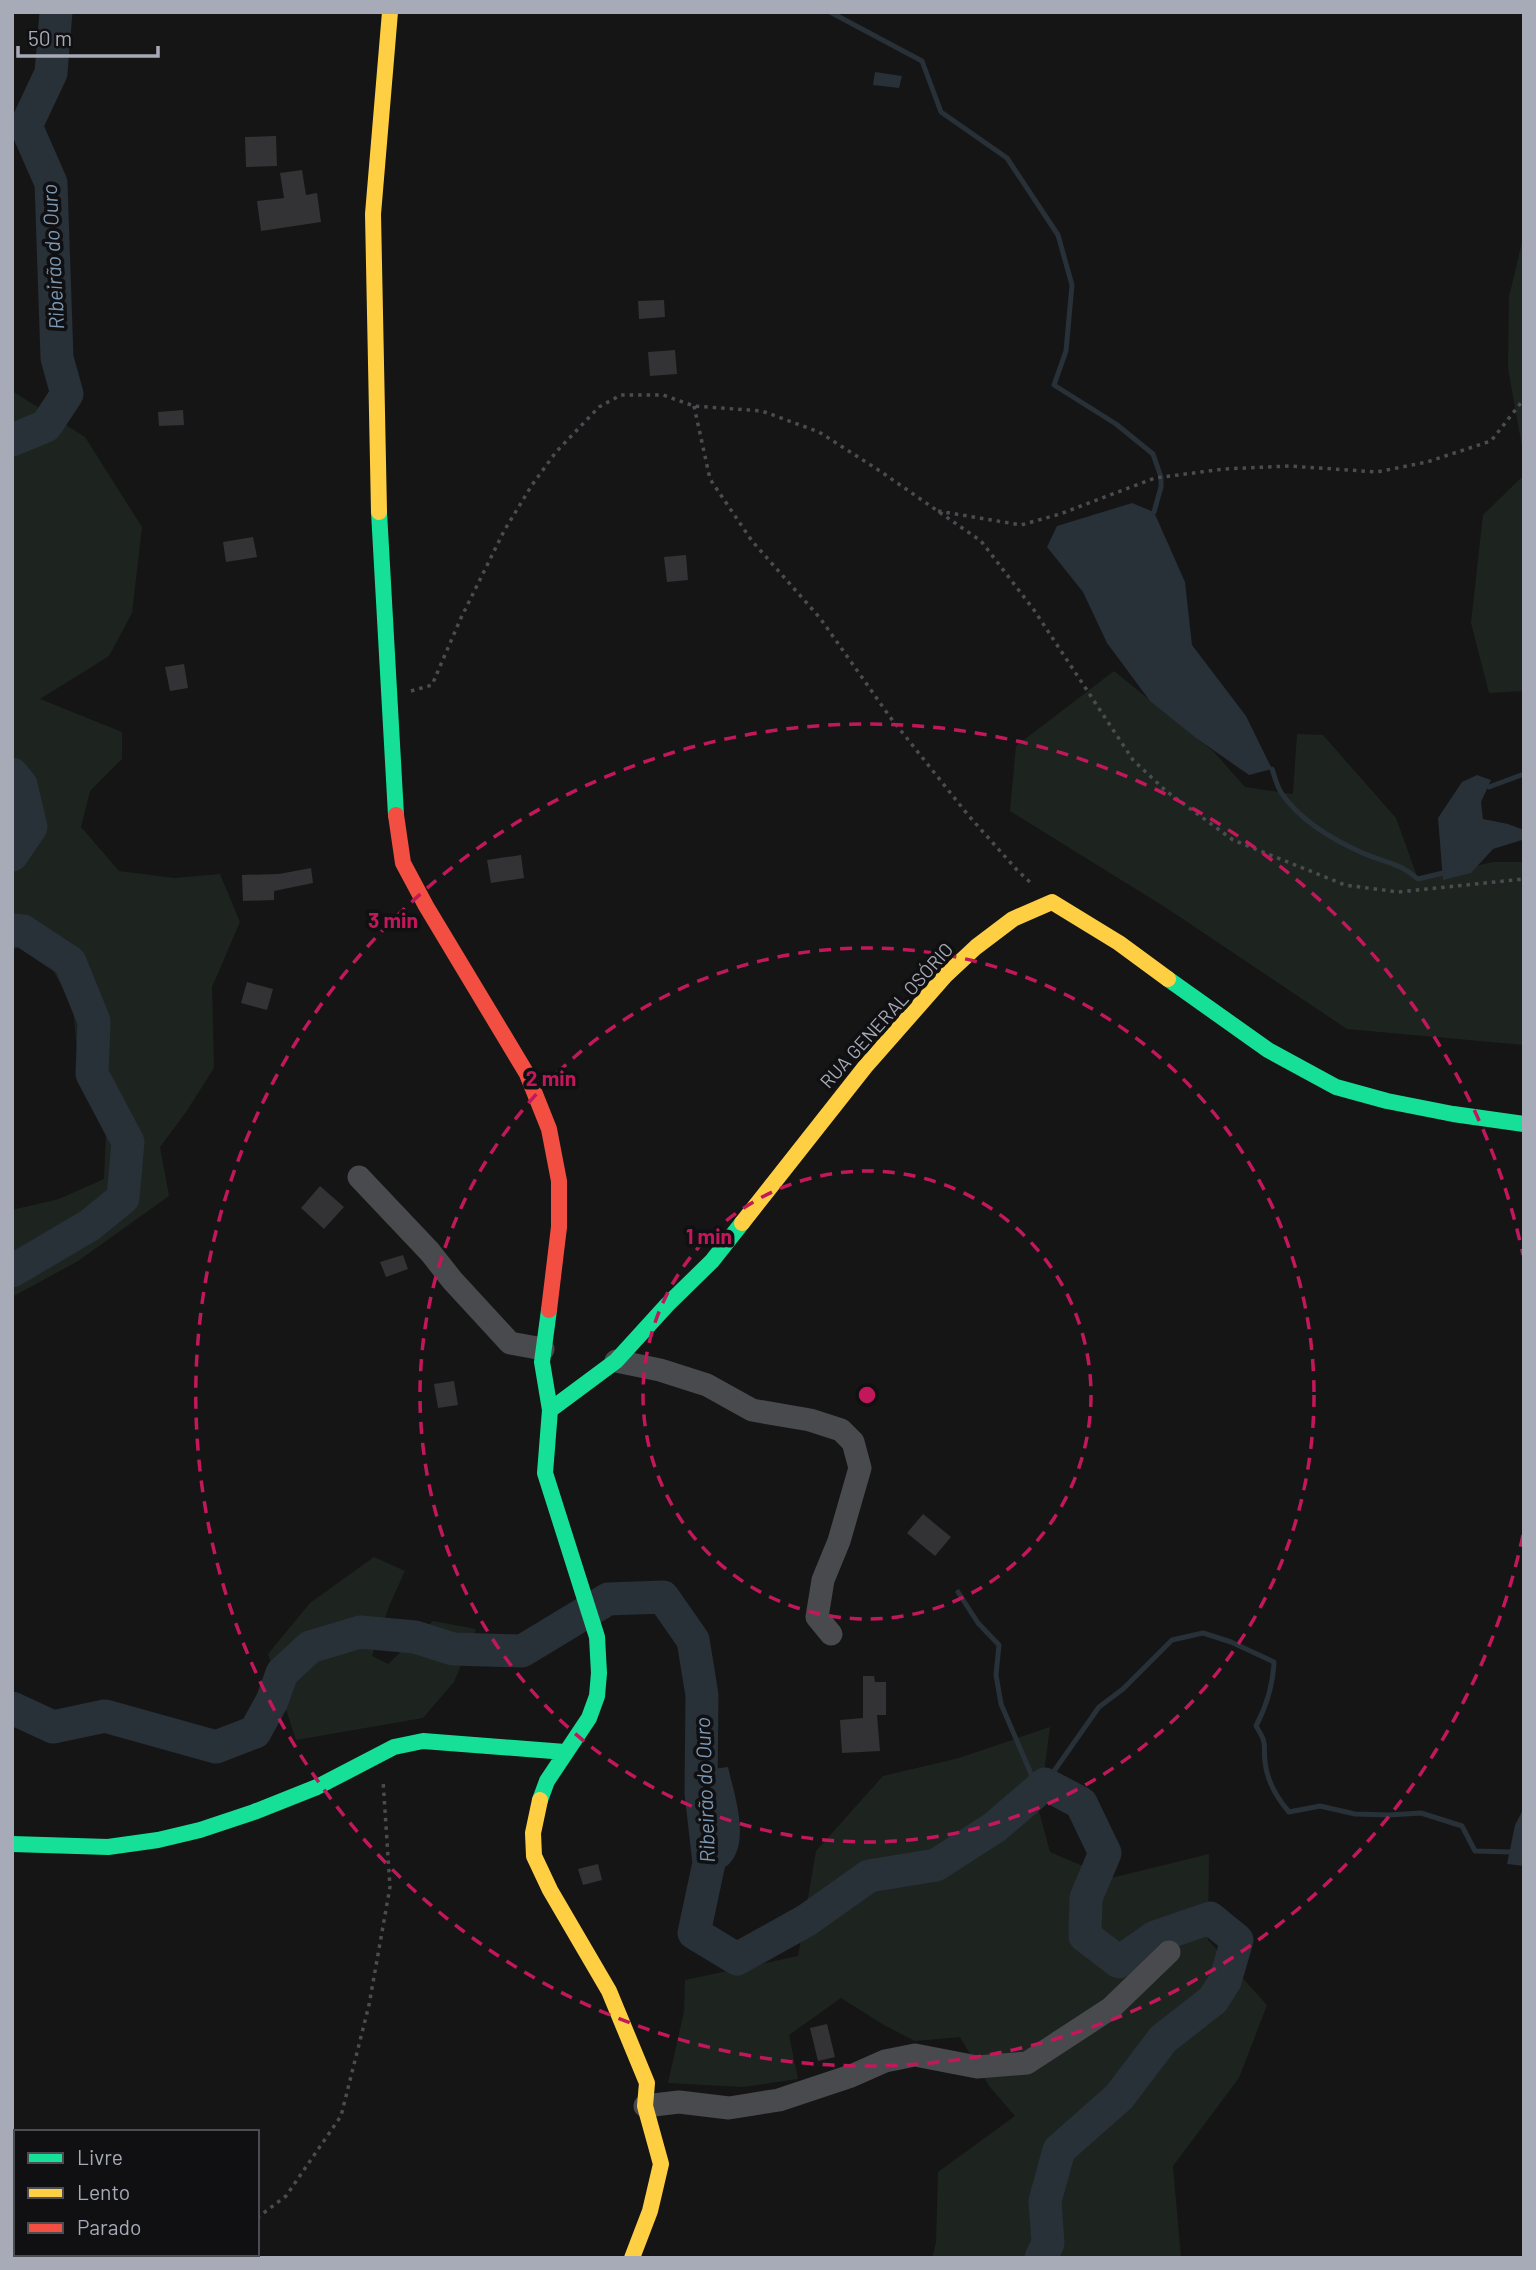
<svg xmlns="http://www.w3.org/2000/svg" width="1536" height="2270" font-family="Barlow,sans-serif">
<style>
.green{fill:#1d241f}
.water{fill:#283038}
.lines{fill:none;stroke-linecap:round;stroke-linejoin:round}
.stream{stroke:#283038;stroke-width:5}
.river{stroke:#283038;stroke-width:33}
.building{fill:#333335}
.path{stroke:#4b4c50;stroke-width:3.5;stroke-dasharray:3.5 5;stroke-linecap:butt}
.street{stroke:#494a4e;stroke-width:23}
.fast{stroke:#16e098;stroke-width:16}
.slow{stroke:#ffcf43;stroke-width:16}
.jam{stroke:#f24e42;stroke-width:16}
.ring{fill:none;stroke:#c2185b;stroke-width:3.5;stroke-dasharray:12 9}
.labels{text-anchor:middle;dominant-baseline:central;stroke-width:7;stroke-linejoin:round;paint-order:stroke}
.street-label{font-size:19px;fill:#a6abb7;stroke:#100f11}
.water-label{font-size:21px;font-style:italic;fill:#7c98b3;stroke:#100f11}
.centre{fill:#c2185b;stroke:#100f11;stroke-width:3.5}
.ring-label{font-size:21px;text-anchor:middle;font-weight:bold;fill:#c2185b;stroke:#100f11;stroke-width:7;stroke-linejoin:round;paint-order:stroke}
</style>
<rect width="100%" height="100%" fill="#151515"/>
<path class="green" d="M1524,234V458L1508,368L1509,297Z
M12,391L85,437L142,527L132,613L109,656L40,699L122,732V759L90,791L81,827L119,871L174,878L220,874L240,922L212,987L214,1068L186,1112L160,1147L169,1196L78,1261L12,1297V1210L59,1199L104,1179L106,1132L80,1085L73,1007L37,941L12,950Z
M1524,475V691L1489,693L1471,623L1483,515Z
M1114,671L1214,752L1245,787L1293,794L1297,734L1323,735L1396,818L1418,879L1493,862H1524V1045L1347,1029L1168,909L1010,811L1016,746Z
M374,1557L405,1571L389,1606L372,1656L388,1664L433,1621L476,1629L454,1682L423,1718L296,1740L268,1654L310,1603Z
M1050,1727L1039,1811L1050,1852L1111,1878L1209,1854L1208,1940L1267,2005L1239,2078L1173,2166L1181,2258H932L936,2243L938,2172L1015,2116L989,2086L960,2037L915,2041L884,2025L841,1998L789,2035L798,2079L743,2087L668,2083L684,2011L685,1980L798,1956L816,1851L883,1776L959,1758Z"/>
<path class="water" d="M875,72L902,76L899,88L873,85Z
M1132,503L1154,512L1185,582L1192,645L1246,716L1272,769L1249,775L1196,738L1150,701L1107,643L1083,592L1047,547L1057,526Z
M1477,775L1491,780L1481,802L1483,819L1508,824L1524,830L1522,840L1493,849L1471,873L1443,880L1438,818L1462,782Z
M728,1767C734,1794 751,1841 729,1864C725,1868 715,1871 709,1873L692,1855L701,1839L687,1789L690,1772Z
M1524,1808V1866L1507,1864L1515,1825Z"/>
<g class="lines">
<path class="stream" d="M830,12L922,61L941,112L1007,158L1058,235L1072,285L1066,351L1054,385L1116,424L1153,454L1161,477V487L1154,512
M1272,769C1275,777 1277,787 1282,794C1301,821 1335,841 1365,854C1387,863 1400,863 1418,879L1443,873
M1489,787L1524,774
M958,1592L978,1623L999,1645L996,1675L1001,1704L1038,1790
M1045,1784L1099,1707L1123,1689L1172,1640L1203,1633L1231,1642L1274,1662C1273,1686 1267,1705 1256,1726C1268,1745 1263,1743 1265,1762C1267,1781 1277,1798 1289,1812L1320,1806L1355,1814L1389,1815L1421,1813L1462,1826L1475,1851L1510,1852"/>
<path class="river" d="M12,440L46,426L67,394L57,358L51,183L26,126L51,73L56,12
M12,774L21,785L31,827L12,855
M12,930L23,931L70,962L94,1021L92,1074L128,1142L123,1198L90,1225L12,1271
M12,1708L53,1727L105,1716L216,1747L255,1732L272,1701L282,1673L310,1647L360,1632L415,1637L453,1649L522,1651L608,1599L663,1597L693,1640L702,1695L701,1793L709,1863L694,1933L737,1959L807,1920L869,1876L936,1865L995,1827L1045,1784L1081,1803L1105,1853L1086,1898L1085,1936L1119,1962L1155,1937L1210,1918L1237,1940L1225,1981L1213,2000L1163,2039L1119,2097L1059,2150L1045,2201L1048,2243L1041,2258"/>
</g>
<path class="building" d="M276,136L277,166L246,167L245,137Z
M302,170L306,195L317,193L321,222L261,231L257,201L284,198L280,173Z
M664,300L665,317L639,319L638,301Z
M675,350L677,374L650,376L648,352Z
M183,410L184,425L159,426L158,412Z
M253,537L257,557L226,562L223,542Z
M686,555L688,580L667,582L664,557Z
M184,664L188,688L170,691L165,667Z
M521,855L524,878L491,883L487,860Z
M311,868L313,883L274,891V900L243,901L242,875L279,874Z
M247,982L273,989L267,1010L241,1003Z
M320,1186L344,1207L324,1229L301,1208Z
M403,1255L408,1269L386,1277L380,1262Z
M454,1381L458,1405L438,1408L434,1384Z
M923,1514L951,1537L935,1556L907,1533Z
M863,1676H874L875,1682H886V1715H877L880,1751L842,1753L840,1720L863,1718Z
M598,1864L602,1880L583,1885L578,1869Z
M827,2024L835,2057L818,2061L810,2028Z"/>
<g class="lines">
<path class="path" d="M694,406L710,479L752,541L820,618L890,717L968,815L1017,870L1032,884
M938,511L1021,525L1060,514L1155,478L1224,469L1289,466L1377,472L1427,462L1491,441L1524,399
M411,691L432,685L460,620L504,531L532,485L556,452L599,407L621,395H663L694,406L762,411L819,432L880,471L981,541L1034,610L1133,760L1166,791L1233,840L1345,885L1398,892L1524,879
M257,2218L286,2196L341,2116L369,2005L390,1887L383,1780
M206,2258L210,2254"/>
<path class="street" d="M359,1177L430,1252L452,1280L510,1343L543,1349
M616,1361L660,1370L707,1385L752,1410L810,1420L841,1430L853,1442L860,1468L839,1541L823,1580L817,1617L831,1634
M645,2106L679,2102L729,2108L779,2100L851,2076L885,2061L915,2055L977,2067L1027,2063L1111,2008L1169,1952"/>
<path class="fast" d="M379,512L396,815
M1168,979L1268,1050L1336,1087L1387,1101L1453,1114L1524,1124
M550,1410L616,1361L667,1305L712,1261L742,1223
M540,1800L547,1781L589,1718L597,1696L599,1673L597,1637L545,1473L550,1410L542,1362L549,1310
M12,1844L108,1847L158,1840L200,1830L254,1812L317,1787L394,1747L423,1741L565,1752"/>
<path class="slow" d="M379,512L373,214L390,12
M742,1223L865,1067L945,976L976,947L1013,919L1052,902L1119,943L1168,979
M540,1800L533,1833L534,1856L550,1890L609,1991L647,2083L645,2106L661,2164L650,2211L632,2258"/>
<path class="jam" d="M396,815L403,863L426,906L527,1074L549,1129L559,1181V1227L549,1310"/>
</g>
<g class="ring">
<circle cx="867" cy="1395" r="224"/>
<circle cx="867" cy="1395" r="447"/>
<path d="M1523 1535A671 671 0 1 1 1523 1255"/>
</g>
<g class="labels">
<g class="street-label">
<text transform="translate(886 1015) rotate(-48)">RUA GENERAL OSÓRIO</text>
</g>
<g class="water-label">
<text transform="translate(52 257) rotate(-93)">Ribeirão do Ouro</text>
<text transform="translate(704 1790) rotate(-92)">Ribeirão do Ouro</text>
</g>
</g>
<circle cx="867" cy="1395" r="10" class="centre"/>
<g class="ring-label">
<text x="393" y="928">3 min</text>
<text x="551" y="1086">2 min</text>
<text x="709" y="1244">1 min</text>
</g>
<rect width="1536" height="2270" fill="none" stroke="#a6abb7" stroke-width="28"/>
<rect x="14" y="2130" width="245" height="126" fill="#100f11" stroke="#4c4d53" stroke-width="2"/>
<rect x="28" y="2153" width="35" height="10" fill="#16e098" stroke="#4c4d53" stroke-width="2"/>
<text x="77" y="2165" font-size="21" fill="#a6abb7">Livre</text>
<rect x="28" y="2188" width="35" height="10" fill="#ffcf43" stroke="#4c4d53" stroke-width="2"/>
<text x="77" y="2200" font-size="21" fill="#a6abb7">Lento</text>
<rect x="28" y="2223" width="35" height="10" fill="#f24e42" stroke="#4c4d53" stroke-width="2"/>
<text x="77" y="2235" font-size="21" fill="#a6abb7">Parado</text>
<path d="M18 46v10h140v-10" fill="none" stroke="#a6abb7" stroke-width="3.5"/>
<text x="28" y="46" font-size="21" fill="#a6abb7" stroke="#100f11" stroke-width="5" paint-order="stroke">50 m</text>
</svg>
